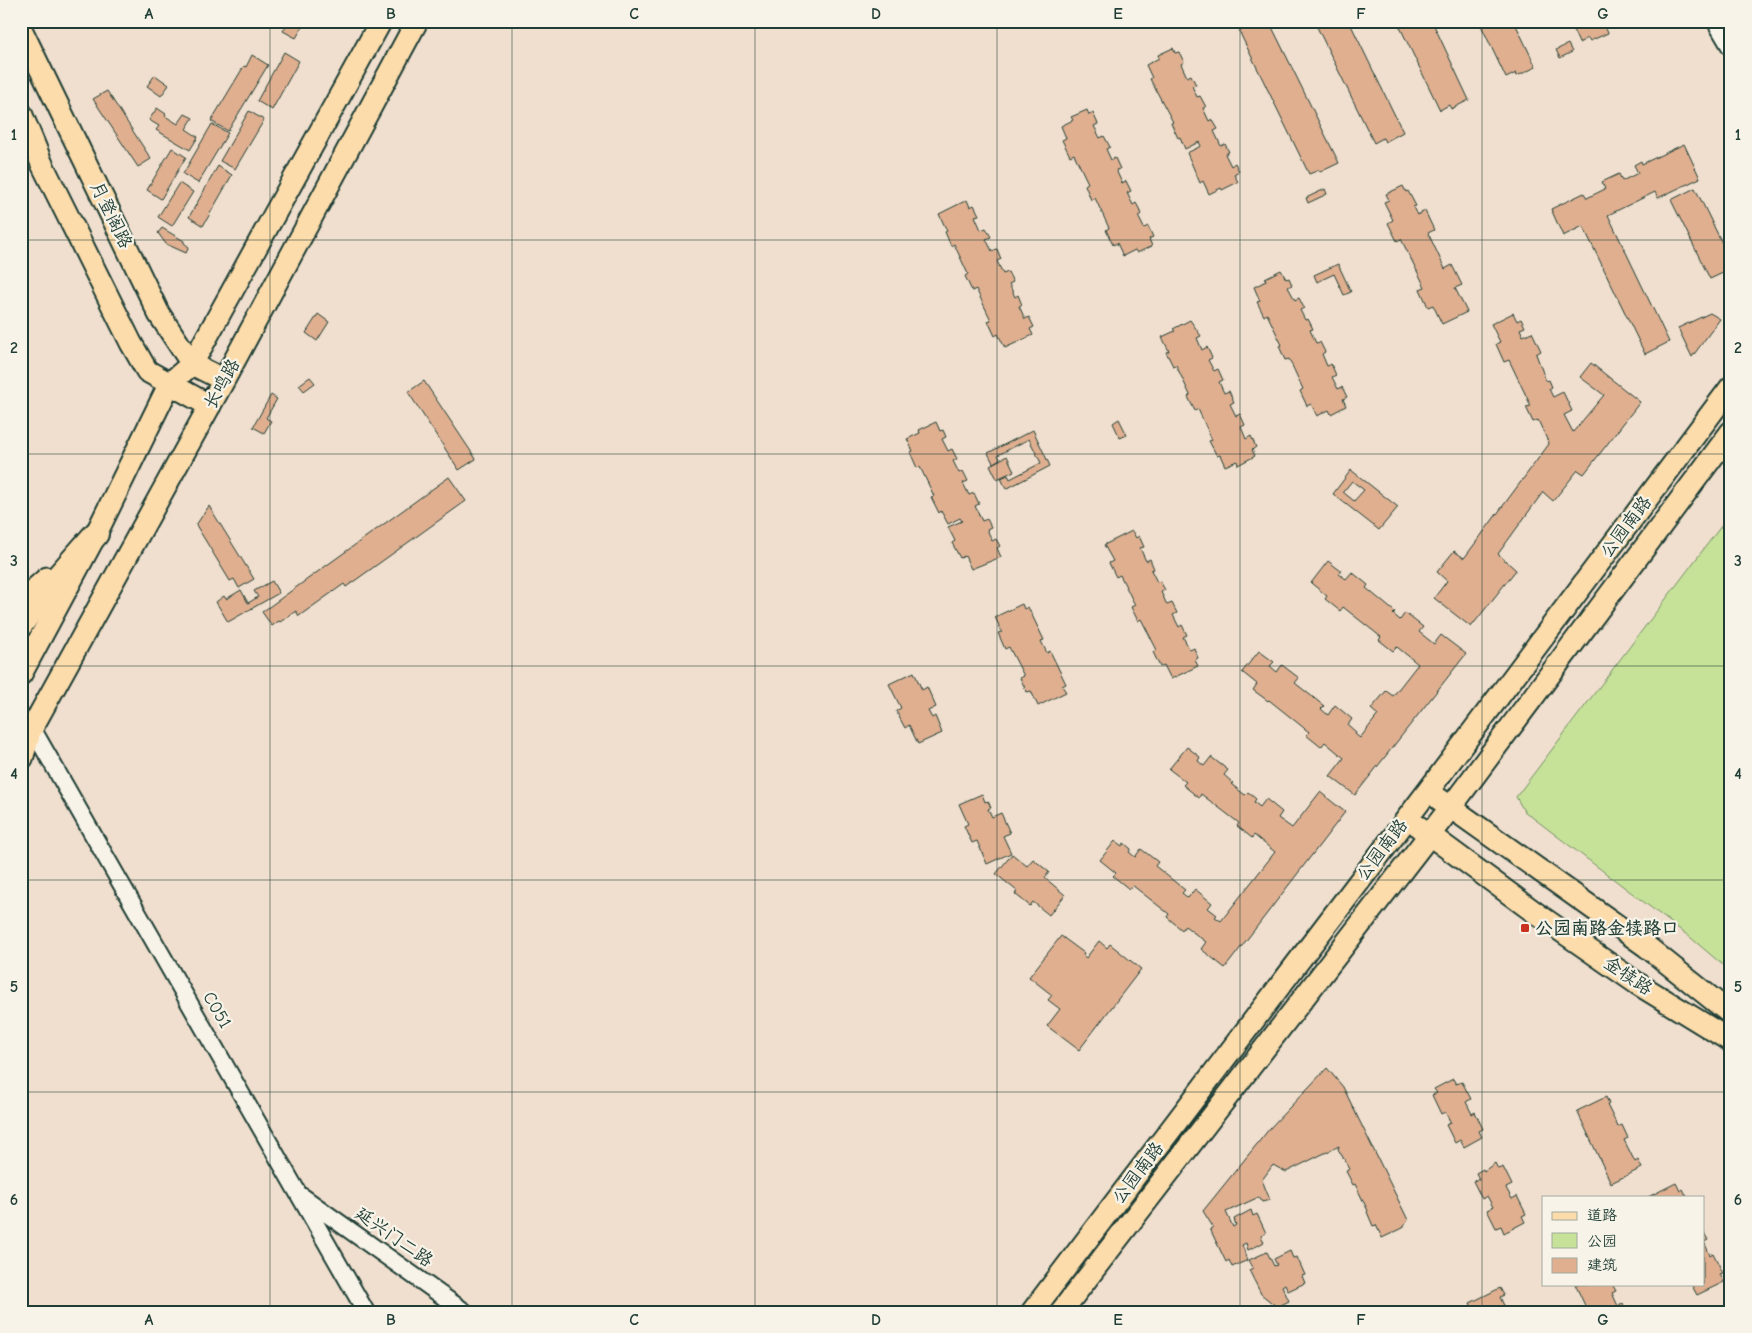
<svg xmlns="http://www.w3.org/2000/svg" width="1752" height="1333" font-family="'Comic Neue','LXGW WenKai TC',sans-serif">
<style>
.green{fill:#c6e198;stroke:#728f66}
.building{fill:#dfaf90;stroke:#1f3d34;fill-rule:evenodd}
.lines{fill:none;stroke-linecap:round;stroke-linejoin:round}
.minor-casing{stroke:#1f3d34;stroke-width:20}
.major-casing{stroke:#1f3d34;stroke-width:25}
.highway-casing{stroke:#1f3d34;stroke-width:28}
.minor{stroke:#f7f3e8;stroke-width:16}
.major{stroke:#fddcac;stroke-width:21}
.highway{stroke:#fddcac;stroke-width:24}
.grid{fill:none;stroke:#1f3d34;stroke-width:1;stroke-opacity:0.55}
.poi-dot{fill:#c8321e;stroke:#f7f3e8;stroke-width:2}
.labels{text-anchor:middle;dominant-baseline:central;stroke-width:4.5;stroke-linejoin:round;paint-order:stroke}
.street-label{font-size:18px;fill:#1f3d34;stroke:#f7f3e8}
.poi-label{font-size:18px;font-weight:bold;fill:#1f3d34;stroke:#f7f3e8;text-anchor:start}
.neatline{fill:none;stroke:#1f3d34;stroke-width:2}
.grid-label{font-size:16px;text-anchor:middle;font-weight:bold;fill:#1f3d34}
</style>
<rect width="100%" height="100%" fill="#f0dfce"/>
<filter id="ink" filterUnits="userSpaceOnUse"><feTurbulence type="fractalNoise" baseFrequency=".02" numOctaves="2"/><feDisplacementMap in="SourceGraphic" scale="10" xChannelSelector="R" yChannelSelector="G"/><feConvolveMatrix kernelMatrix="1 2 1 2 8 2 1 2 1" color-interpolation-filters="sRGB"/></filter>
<g filter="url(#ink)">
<path class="green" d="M1731,513V972L1691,938L1524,811L1516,797Z"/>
<path class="building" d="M289,21H306L296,38L283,31Z
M1252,21H1269L1339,163L1320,172L1319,170L1309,174L1239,31L1249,26L1247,23Z
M1324,21H1349L1403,132L1385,142L1383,138L1374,143L1316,25Z
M1397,21H1432L1469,100L1451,109L1449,105L1440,110Z
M1479,21H1514L1536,67L1517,76L1516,73L1506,78Z
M1569,21H1602L1608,33L1590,41L1588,38L1579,43Z
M1568,44L1572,52L1560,58L1556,50Z
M1173,48L1175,53L1179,52L1184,62L1181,64L1187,77L1191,75L1196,85L1192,86L1197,97L1200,96L1206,107L1203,108L1209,121L1212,119L1218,129L1214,131L1221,146L1225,144L1229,152L1225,154L1231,166L1235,163L1239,171L1234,174L1238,182L1222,190L1221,188L1209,194L1203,181L1200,183L1187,153L1201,146L1199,142L1185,149L1180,137L1178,138L1171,123L1173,122L1150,79L1152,78L1146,65L1159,58L1158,55Z
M284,52L299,61L272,110L257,101Z
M252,55L268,65L228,131L211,121L244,66L246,67Z
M155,75L169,85L161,96L147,86Z
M107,91L151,159L138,167L93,99Z
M157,108L166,114L165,116L178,124L185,114L193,118L186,129L198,137L190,150L156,130L159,126L149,120Z
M1087,110L1089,115L1093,113L1098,124L1094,126L1100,138L1104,136L1110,147L1106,149L1111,160L1115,158L1120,169L1116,170L1122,183L1126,181L1131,191L1127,193L1133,205L1136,203L1142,214L1138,216L1144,228L1148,226L1153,237L1149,239L1152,246L1137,253L1135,250L1123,256L1117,243L1113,245L1106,230L1109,228L1095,198L1091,200L1085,185L1088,183L1074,154L1070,156L1062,140L1066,138L1061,126L1073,120L1071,117Z
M249,111L264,120L235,169L220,161Z
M212,124L228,133L198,183L183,174Z
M1684,144L1700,178L1658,198L1655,192L1608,215L1669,342L1645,354L1583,226L1563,236L1551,209L1584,193L1587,198L1605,189L1602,182L1619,174L1622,181L1638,173L1634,165L1641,161L1642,164Z
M172,148L186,157L161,199L147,190Z
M218,166L232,175L203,226L189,217Z
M179,183L193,192L172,226L158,217Z
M1403,186L1406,192L1408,191L1416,206L1413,207L1417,215L1425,211L1434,230L1428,233L1445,269L1452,265L1462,285L1455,288L1467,312L1442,324L1433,305L1428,307L1420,289L1425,287L1401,239L1397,241L1388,223L1393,220L1384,202L1389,200L1386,194Z
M1695,188L1730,259L1723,263L1727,271L1710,279L1671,200Z
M1325,189L1327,194L1308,203L1306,198Z
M967,200L970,207L974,205L979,215L975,216L981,230L986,228L991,237L986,239L992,251L997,249L1001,259L997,261L1003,274L1008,272L1013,282L1009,284L1015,297L1018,295L1022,305L1019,306L1025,319L1029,317L1034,327L1030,329L1033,335L1005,348L998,334L995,336L988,321L991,320L976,289L972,291L965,276L968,274L954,244L951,246L945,232L947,231L939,214Z
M162,228L184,241V243L189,247L186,253L166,244L158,233Z
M1338,264L1351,292L1344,295L1334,274L1317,282L1314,275Z
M1281,270L1286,279L1289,278L1292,285L1288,287L1295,300L1299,298L1304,308L1300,310L1305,320L1308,319L1313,329L1310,330L1316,343L1320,342L1325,352L1322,354L1327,366L1331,364L1336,375L1332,377L1338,389L1342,387L1347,397L1343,399L1346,406L1331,414L1329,410L1317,416L1311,404L1307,406L1300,391L1303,389L1289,359L1285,360L1279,346L1282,345L1267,314L1264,316L1257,302L1260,301L1254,287L1266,281L1265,278Z
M1513,313L1517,321L1521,319L1525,327L1520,329L1523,336L1532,332L1541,351L1536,354L1546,381L1549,380L1552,387L1549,389L1553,397L1563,392L1572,411L1564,415L1573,432L1604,395L1580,377L1591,363L1640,402L1584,474L1578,470L1553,501L1543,492L1498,554L1516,570L1471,627L1434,598L1447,581L1437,572L1454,551L1464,558L1465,557L1549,444L1538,420L1533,422L1526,407L1531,406L1509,360L1504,362L1496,344L1500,342L1491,324Z
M1710,313L1720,319L1692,357L1678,328Z
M318,314L329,322L317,341L306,333Z
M1190,320L1201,336L1197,338L1202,350L1207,347L1212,358L1208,360L1214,371L1218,369L1223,380L1219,382L1224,393L1229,391L1234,402L1230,404L1236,416L1240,414L1245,425L1241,427L1246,439L1251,436L1256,447L1252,450L1255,456L1238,465L1237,461L1225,466L1220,455L1217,456L1209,441L1212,440L1198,409L1195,411L1188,397L1190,395L1176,365L1173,366L1166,352L1169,351L1162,337L1175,331L1173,329Z
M310,377L315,383L304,391L299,385Z
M424,381L476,459L459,470L408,392Z
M271,395L277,399L266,418L271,421L264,433L253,427Z
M1119,419L1127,435L1120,438L1113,423Z
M936,422L940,431L943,430L946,437L942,439L948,451L952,449L957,459L953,461L959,473L963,471L968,481L963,483L969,495L974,493L979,504L975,506L982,521L987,519L991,527L987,529L992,541L996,539L1000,546L997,548L1001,557L971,569L965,556L960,558L952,543L955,541L948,527L962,521L960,518L948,524L941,511L939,513L931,497L934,496L920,467L917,468L910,452L913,451L907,439L920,433L919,430Z
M1033,430L1050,466L1006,489L1001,478L1008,475L1010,479L1041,463L1029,439L998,455L1000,459L993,463L988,453Z
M1007,456L1014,471L997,479L990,465Z
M1351,470L1398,507L1379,530L1333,494ZM1352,481L1364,490L1354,501L1343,492Z
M449,477L466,501L346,587L344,584L299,616L296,611L280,622L279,621L272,626L262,612Z
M209,506L254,579L239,588L234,579L230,581L196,525Z
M1132,531L1136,538L1139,536L1144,547L1140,548L1146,561L1150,559L1154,569L1151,570L1157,582L1160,581L1165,590L1161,592L1167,605L1172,603L1177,613L1173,615L1179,627L1182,625L1187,635L1183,637L1190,650L1194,648L1198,658L1195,660L1198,666L1171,679L1164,665L1160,667L1153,652L1157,650L1141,619L1138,621L1131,607L1135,605L1120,575L1116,577L1109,563L1113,561L1104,545Z
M1328,561L1341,571L1339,574L1346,579L1352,572L1368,585L1366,588L1395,612L1393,614L1400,620L1405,613L1423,627L1419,632L1434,644L1441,635L1466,654L1355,795L1330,776L1344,758L1325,742L1321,747L1306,735L1309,732L1269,700L1268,701L1253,690L1257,684L1242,672L1259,651L1274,662L1270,666L1277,672L1282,665L1299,678L1295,683L1324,706L1321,709L1328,715L1335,705L1352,719L1348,725L1356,732L1355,734L1360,738L1378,715L1371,709L1386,691L1393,696L1418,664L1397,647L1393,651L1379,640L1381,637L1343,607L1340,611L1325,599L1327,596L1311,583Z
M272,581L279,593L228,622L216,602L224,596L226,599L241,590L248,603L258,597L254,591Z
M1022,604L1024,609L1028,607L1044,640L1041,641L1047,653L1050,651L1066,684L1062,686L1066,692L1038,706L1031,691L1027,692L1020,678L1024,676L1009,647L1005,649L998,633L1002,632L995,617Z
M914,672L922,690L927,687L936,707L928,711L932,718L935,716L942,733L918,744L909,725L905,728L896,711L901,708L889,684Z
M1187,747L1200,757L1198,761L1204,766L1211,757L1228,770L1224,775L1233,783L1231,784L1245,795L1248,792L1256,799L1254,802L1260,807L1266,799L1282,812L1278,818L1292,828L1320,792L1345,812L1225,968L1201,949L1206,942L1185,926L1182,930L1167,917L1169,914L1132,885L1129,889L1113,876L1116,873L1100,860L1115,841L1122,846L1124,843L1131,849L1129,852L1135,857L1141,849L1158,862L1155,866L1185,890L1182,893L1188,898L1195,889L1212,903L1208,908L1217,915L1215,917L1221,921L1275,852L1254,835L1252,838L1237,826L1239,823L1201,794L1199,798L1183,785L1186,782L1169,769Z
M982,794L985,802L988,801L991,808L988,809L992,817L1001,813L1010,833L1003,836L1011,853L987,864L977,841L972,843L964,826L968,824L959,804Z
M1012,854L1027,866L1033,859L1049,872L1045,878L1065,895L1049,915L1033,902L1030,906L1015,894L1017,891L996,874Z
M1061,936L1084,953L1083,955L1086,958L1099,941L1107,948L1110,944L1141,969L1079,1050L1047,1026L1060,1009L1048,1000L1052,995L1029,977Z
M1327,1068L1343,1087L1408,1220L1403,1228L1382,1238L1376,1225L1373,1226L1367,1212L1368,1211L1355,1184L1353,1185L1346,1171L1350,1169L1338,1149L1339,1146L1286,1172L1273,1165L1262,1180L1270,1200L1262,1202L1259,1197L1226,1212L1233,1227L1236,1225L1234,1219L1251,1210L1253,1216L1257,1214L1266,1233L1261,1236L1264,1242L1257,1246L1248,1250L1246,1243L1242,1245L1248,1260L1232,1267L1229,1260L1226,1262L1210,1229L1213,1227L1203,1211L1270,1128Z
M1453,1079L1456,1084L1462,1082L1471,1099L1466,1102L1472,1114L1475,1112L1483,1129L1479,1131L1482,1137L1464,1147L1460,1140L1455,1143L1446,1125L1451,1123L1445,1112L1441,1114L1432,1095L1437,1093L1434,1089Z
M1606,1097L1609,1104L1607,1105L1618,1127L1622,1125L1628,1138L1624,1140L1635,1162L1638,1160L1642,1168L1611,1183L1577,1111Z
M1495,1163L1498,1169L1503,1167L1512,1185L1506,1188L1512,1199L1517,1196L1526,1214L1522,1216L1525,1222L1504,1233L1501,1226L1496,1228L1487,1210L1493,1207L1487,1196L1482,1199L1473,1181L1479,1179L1476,1173L1483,1169L1484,1171Z
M1676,1183L1680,1191L1683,1189L1687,1197H1648Z
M1703,1231L1708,1240L1704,1242L1710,1255L1713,1253L1723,1273L1720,1274L1724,1282L1697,1295L1691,1284H1703Z
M1290,1251L1293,1258L1297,1257L1305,1275L1302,1276L1305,1283L1288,1291L1285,1284L1282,1286L1289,1301L1277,1307L1261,1294L1249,1270L1253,1268L1249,1260L1267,1252L1274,1266L1277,1265L1274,1259Z
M1575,1284H1612L1616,1291L1612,1293L1618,1306L1623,1304L1627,1312H1588Z
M1500,1288L1504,1295L1500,1297L1507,1312H1474L1470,1303Z"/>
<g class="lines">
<g class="minor-casing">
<path id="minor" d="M1715,21L1731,48
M32,728L366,1312
M303,1197L465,1312"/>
</g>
<g class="major-casing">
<path id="major" d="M21,29L159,314L192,364L224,380
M21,113L42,164L131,343L147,371L210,406
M21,601L47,578
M21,674L96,534L170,383L192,364L381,21
M21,745L32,728L224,380L417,21
M1439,799L1646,946L1731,1014
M1419,827L1537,914L1638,984L1731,1041
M1032,1312L1428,791L1731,387
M1061,1312L1451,807L1731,432"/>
</g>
<g class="highway-casing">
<path id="highway" d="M21,624L38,600L96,534
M21,757L27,737"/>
</g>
<use href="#minor" class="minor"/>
<use href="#major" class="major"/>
<use href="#highway" class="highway"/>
</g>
</g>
<path class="grid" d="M270,21V1312M512,21V1312M755,21V1312M997,21V1312M1240,21V1312M1482,21V1312M21,240H1731M21,454H1731M21,666H1731M21,880H1731M21,1092H1731"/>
<rect class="poi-dot" x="1520" y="923" width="10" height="10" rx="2.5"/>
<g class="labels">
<g class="street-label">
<text transform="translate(111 215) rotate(64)">月登阁路</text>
<text transform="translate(222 384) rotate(-61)">长鸣路</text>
<text transform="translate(1626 527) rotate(-53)">公园南路</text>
<text transform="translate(1382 850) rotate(-53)">公园南路</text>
<text transform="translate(1628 976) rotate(34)">金犊路</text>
<text transform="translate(217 1010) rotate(60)">C051</text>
<text transform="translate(1138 1173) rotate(-53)">公园南路</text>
<text transform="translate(394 1237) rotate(35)">延兴门二路</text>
</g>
<g class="poi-label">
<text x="1535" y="928">公园南路金犊路口</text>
</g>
</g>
<rect width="1752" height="1333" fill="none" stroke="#f7f3e8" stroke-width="55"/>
<rect x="1542" y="1196" width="162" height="90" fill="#f7f3e8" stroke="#a1aaa0"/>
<rect x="1552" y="1212" width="25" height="8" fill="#fddcac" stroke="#a1aaa0"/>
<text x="1587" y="1220" font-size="15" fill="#1f3d34">道路</text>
<rect x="1552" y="1233" width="25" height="15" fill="#c6e198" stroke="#a1aaa0"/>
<text x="1587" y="1246" font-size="15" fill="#1f3d34">公园</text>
<rect x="1552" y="1258" width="25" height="15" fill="#dfaf90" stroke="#a1aaa0"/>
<text x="1587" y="1270" font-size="15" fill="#1f3d34">建筑</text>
<rect x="28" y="28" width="1696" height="1278" class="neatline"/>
<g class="grid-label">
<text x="149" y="19">A</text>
<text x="391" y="19">B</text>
<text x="634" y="19">C</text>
<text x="876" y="19">D</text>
<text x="1118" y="19">E</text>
<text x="1361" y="19">F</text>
<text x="1603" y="19">G</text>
<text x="14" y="140">1</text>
<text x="1738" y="140">1</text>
<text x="14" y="353">2</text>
<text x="1738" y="353">2</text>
<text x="14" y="566">3</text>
<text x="1738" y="566">3</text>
<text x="14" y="779">4</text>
<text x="1738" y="779">4</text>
<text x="14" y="992">5</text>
<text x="1738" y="992">5</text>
<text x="14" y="1205">6</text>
<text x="1738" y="1205">6</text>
<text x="149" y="1325">A</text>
<text x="391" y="1325">B</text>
<text x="634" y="1325">C</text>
<text x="876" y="1325">D</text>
<text x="1118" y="1325">E</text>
<text x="1361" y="1325">F</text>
<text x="1603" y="1325">G</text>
</g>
</svg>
